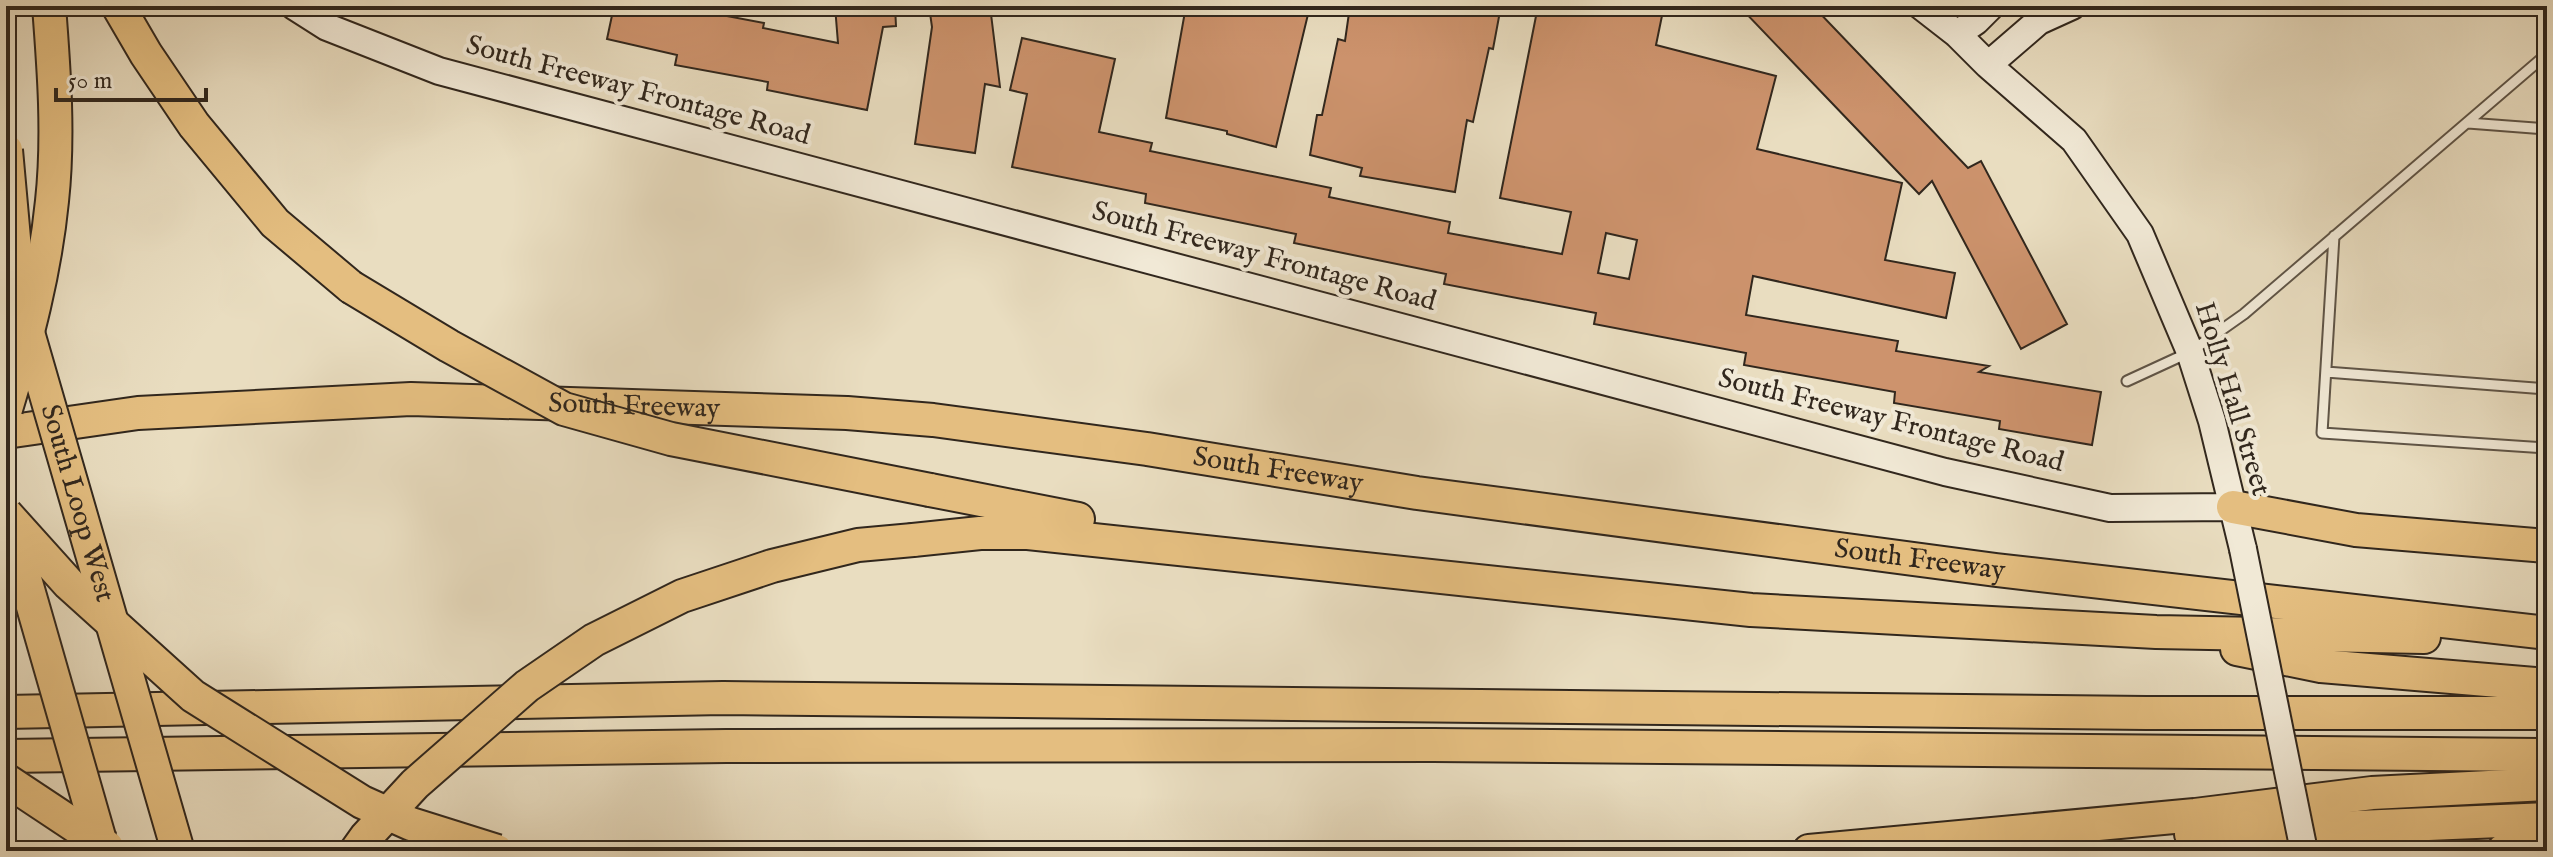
<svg xmlns="http://www.w3.org/2000/svg" width="2553" height="857" font-family="'IM FELL English',serif">
<style>
.building{fill:#cd936d;stroke:#31271d;stroke-width:2;fill-rule:evenodd}
.lines{fill:none;stroke-linecap:round;stroke-linejoin:round}
.lane-casing{stroke:#5f5446;stroke-width:13}
.secondary-casing{stroke:#31271d;stroke-width:30}
.highway-casing{stroke:#31271d;stroke-width:36}
.lane{stroke:#f1e9d6;stroke-width:9}
.secondary{stroke:#f1e9d6;stroke-width:26}
.highway{stroke:#e4be80;stroke-width:32}
.secondary-bridge-casing{stroke:#31271d;stroke-width:30;stroke-linecap:butt}
.highway-bridge-casing{stroke:#31271d;stroke-width:36;stroke-linecap:butt}
.secondary-bridge{stroke:#f1e9d6;stroke-width:26}
.highway-bridge{stroke:#e4be80;stroke-width:32}
.labels{text-anchor:middle;dominant-baseline:central;stroke-width:8;stroke-linejoin:round;paint-order:stroke}
.street-label{font-size:28px;fill:#31271d;stroke:#f1e9d6}
</style>
<rect width="100%" height="100%" fill="#e9ddc0"/>
<filter id="stains"><feTurbulence type="fractalNoise" baseFrequency=".0025" numOctaves="4"/><feColorMatrix values="0 0 0 0 .2 0 0 0 0 .09 0 0 0 0 .02 0 0 0 .5 -.17"/></filter>
<radialGradient id="worn" r=".72"><stop offset=".6" stop-color="#630" stop-opacity="0"/><stop offset="1" stop-color="#630" stop-opacity=".3"/></radialGradient>
<path class="building" d="M614,6H674L764,23L763,28L838,43L835,6H895L896,26L883,27L867,110L767,90L768,82L675,65L677,55L607,39Z
M929,6H990L1000,87L985,84L975,153L915,144L932,27Z
M1186,6H1310L1276,147L1227,134V131L1166,118Z
M1350,6H1501L1493,49L1489,48L1473,122L1467,120L1455,192L1360,176L1362,168L1310,155L1317,115H1322L1338,39L1345,41Z
M1538,6H1664L1656,45L1776,76L1757,149L1902,183L1885,260L1955,273L1946,318L1753,276L1746,315L1898,341L1896,351L1989,366L1979,372L2101,392L2092,445L1999,429L2000,421L1894,403L1895,392L1744,365L1746,353L1594,324L1596,313L1444,284L1446,274L1294,243L1296,234L1145,203L1146,194L1012,167L1027,94L1010,90L1022,38L1115,59L1099,132L1152,143L1150,151L1331,188L1329,197L1450,222L1448,233L1562,254L1571,212L1500,198ZM1606,233L1637,240L1629,279L1598,273Z
M1739,6H1813L1968,168L1981,161L2067,324L2021,349L1932,181L1919,194Z"/>
<g class="lines">
<g class="lane-casing">
<path id="lane" d="M2468,123L2547,129
M2334,236L2322,433L2547,448
M2326,372L2547,389
M2127,381L2190,352L2244,314L2547,54"/>
</g>
<g class="secondary-casing">
<path id="secondary" d="M294,6L327,27L439,71L1945,472L2110,508L2233,507
M1921,6L1957,34L1988,65L2074,140L2140,234L2190,352L2212,421L2243,549
M1957,34L1976,21L1991,6
M1988,65L2039,21L2072,6"/>
</g>
<g class="highway-casing">
<g id="highway">
<path d="M118,6L146,54L194,125L275,223L351,287"/>
<path id="s1" d="M6,432L138,413L411,399L847,413L933,420L1147,449L1417,493L1996,570L2547,633"/>
<path d="M930,490L1078,519"/>
<path d="M2233,507L2356,530L2547,546"/>
<path d="M913,540L980,533H1028L1751,610L2156,632L2424,637"/>
<path d="M2237,649L2321,666L2547,685"/>
<path d="M6,712L723,698L2146,713H2547"/>
<path d="M6,756L726,746L1433,745L2547,755"/>
<path d="M2191,834L2547,819"/>
<path d="M1809,851L2195,815L2372,793L2547,784"/>
<path d="M2503,851L2547,846"/>
</g>
</g>
<use href="#lane" class="lane"/>
<use href="#secondary" class="secondary"/>
<use href="#highway" class="highway"/>
<g class="secondary-bridge-casing">
<path id="secondary-bridge" d="M2243,549L2304,851"/>
</g>
<g class="highway-bridge-casing">
<g id="highway-bridge">
<path id="s2" d="M6,150L20,305L178,851"/>
<path d="M351,287L449,346L564,409L671,439L930,490"/>
<path d="M6,409C27,340 45,272 52,201C59,137 54,70 49,6"/>
<path d="M6,514L69,584L193,696L362,802L411,824L497,851"/>
<path d="M9,523L103,851"/>
<path d="M6,780L107,847"/>
<path d="M356,851L366,837L415,784L527,686L594,640L682,596L772,566L858,545L913,540"/>
</g>
</g>
<use href="#secondary-bridge" class="secondary-bridge"/>
<use href="#highway-bridge" class="highway-bridge"/>
</g>
<g class="labels">
<g class="street-label">
<text transform="translate(638 91) rotate(15)">South Freeway Frontage Road</text>
<text transform="translate(1264 257) rotate(15)">South Freeway Frontage Road</text>
<text transform="translate(2232 399) rotate(73)">Holly Hall Street</text>
<text stroke="none"><textPath href="#s1" startOffset="630">South Freeway</textPath></text>
<text transform="translate(1891 421) rotate(14)">South Freeway Frontage Road</text>
<text stroke="none"><textPath href="#s1" startOffset="1278">South Freeway</textPath></text>
<text stroke="none"><textPath href="#s2" startOffset="362">South Loop West</textPath></text>
<text stroke="none"><textPath href="#s1" startOffset="1926">South Freeway</textPath></text>
</g>
</g>
<rect width="2553" height="857" fill="none" stroke="#e9ddc0" stroke-width="32"/>
<rect x="8" y="8" width="2537" height="841" fill="none" stroke="#31271d" stroke-width="4"/>
<rect x="16" y="16" width="2521" height="825" fill="none" stroke="#31271d" stroke-width="2"/>
<path d="M56 88v12h150v-12" fill="none" stroke="#31271d" stroke-width="4"/>
<text x="68" y="88" font-size="24" fill="#31271d" stroke="#f1e9d6" stroke-width="6" paint-order="stroke">50 m</text>
<rect width="100%" height="100%" filter="url(#stains)"/>
<rect width="100%" height="100%" fill="url(#worn)"/>
</svg>
